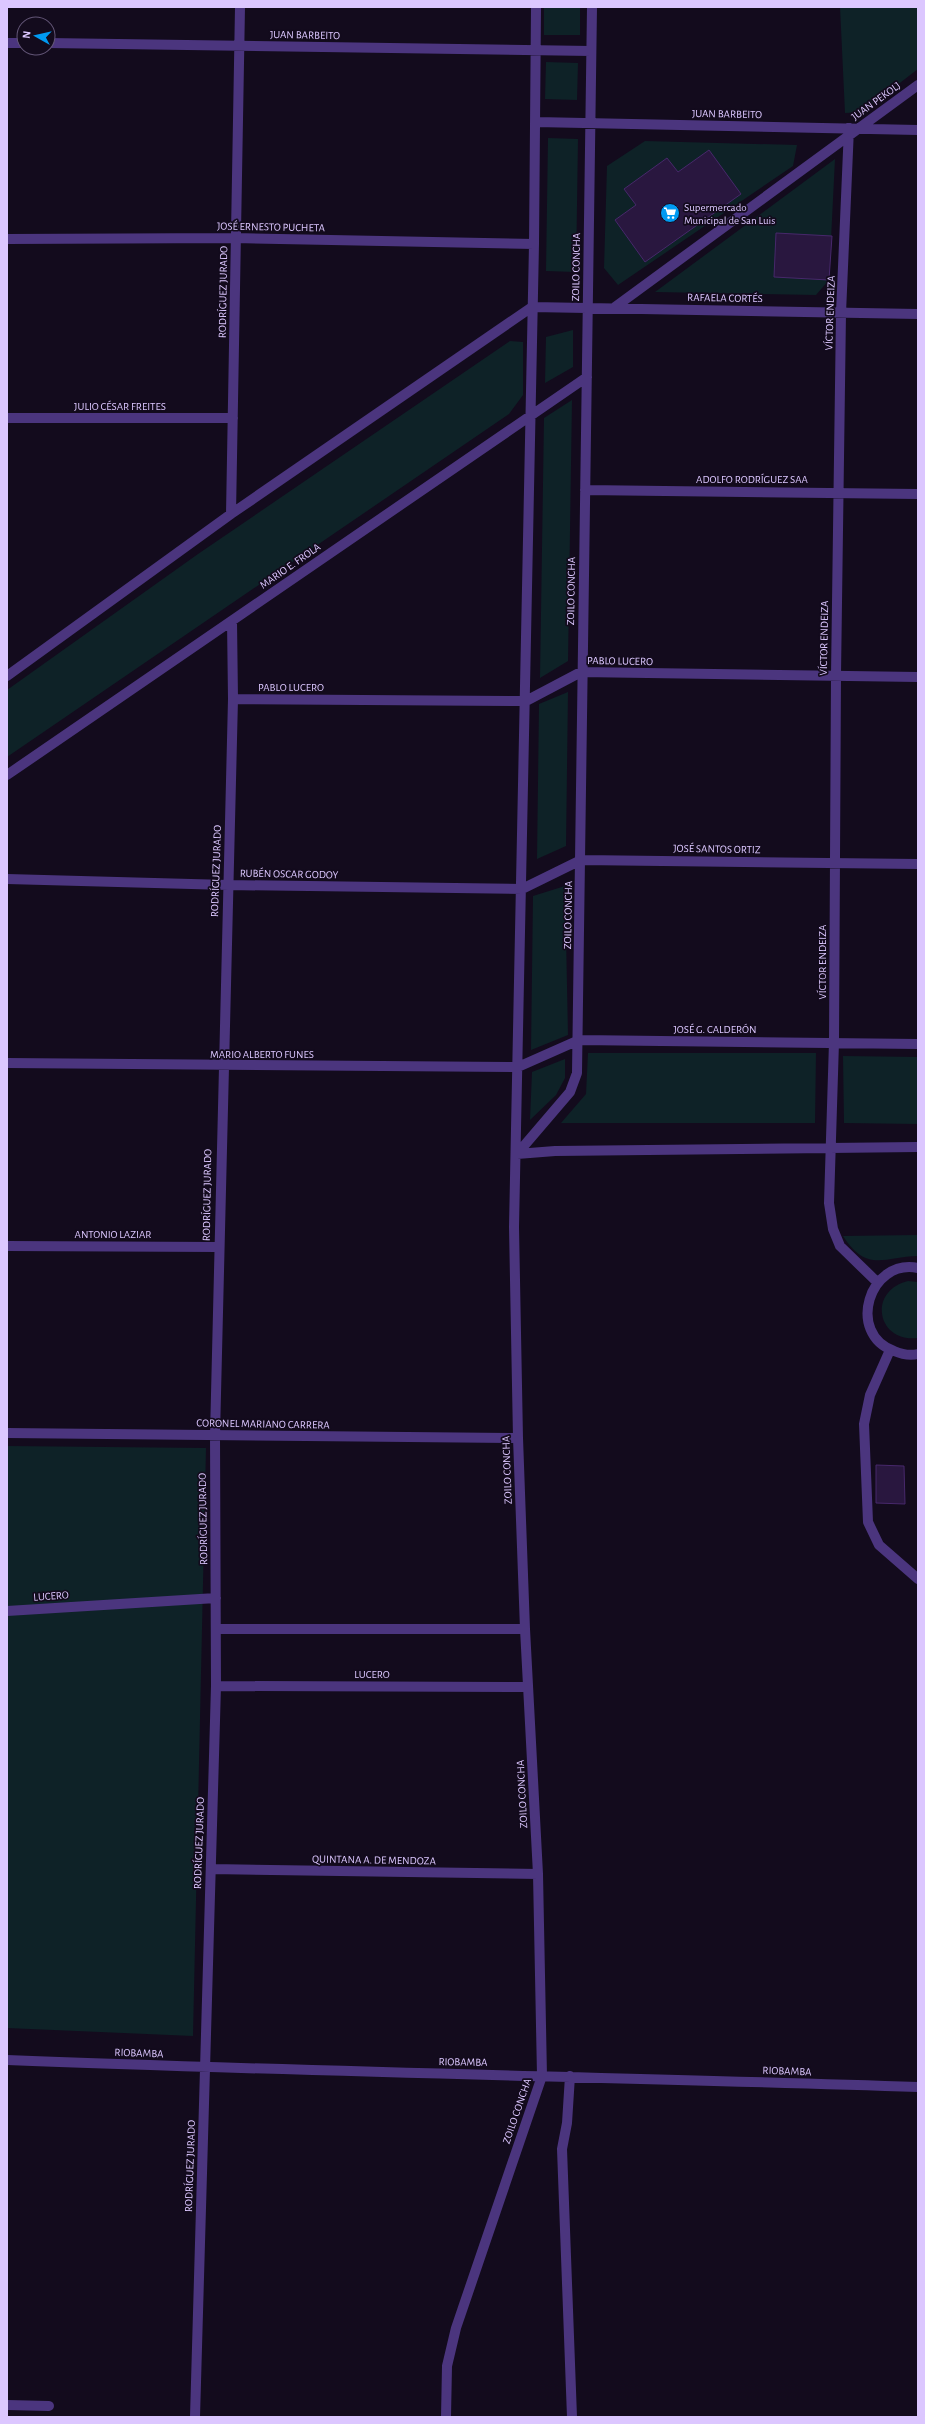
<svg xmlns="http://www.w3.org/2000/svg" width="925" height="2424" font-family="'Alegreya Sans',sans-serif">
<style>
.green{fill:#0e2227}
.building{fill:#29173f;stroke:#47286b}
.lines{fill:none;stroke-linecap:round;stroke-linejoin:round}
.minor{stroke:#4b357e;stroke-width:10}
.labels{text-anchor:middle;dominant-baseline:central;stroke-width:3.5;stroke-linejoin:round;paint-order:stroke}
.street-label{font-size:11px;fill:#dcc7ff;stroke:#130b1d}
.poi-label{font-size:11px;fill:#dcc7ff;stroke:#130b1d;text-anchor:start}
</style>
<rect width="100%" height="100%" fill="#130b1d"/>
<path class="green" d="M544,7H580V35H544Z
M840,7H918V69L862,112L845,113Z
M546,62L578,63L577,100L545,99Z
M548,138L578,139L576,272L546,271Z
M645,141L797,145L793,166L618,285L604,268L607,166Z
M835,159L829,280L816,295L655,292Z
M573,330V367L545,383L546,337Z
M510,341L523,342V395L509,414L7,757V690L198,554Z
M572,400L568,661L540,678L544,418Z
M568,692L566,846L537,859L539,704Z
M565,886L568,1035L531,1050L533,896Z
M588,1053H816L815,1123H561L586,1094Z
M843,1056L918,1057V1124L844,1123Z
M565,1059V1078L556,1095L530,1120L532,1072Z
M918,1235V1256C883,1257 867,1273 843,1236Z
M908,1281L918,1282V1338C877,1343 867,1291 908,1281Z
M7,1446L206,1448L193,2036L7,2028Z"/>
<path class="building" d="M709,150L741,194L645,262L615,220L636,205L624,189L667,158L678,172Z
M776,233L832,236L829,280L774,277Z
M876,1465L904,1466L905,1504L876,1503Z"/>
<g class="lines">
<path class="minor" d="M7,43H24
M48,43L591,51
M536,122L918,130
M849,128L841,313L836,675L834,1042L829,1203L833,1229L840,1246L877,1282
M7,239L235,238L534,244
M615,307L918,85
M7,418H233
M585,490L918,494
M231,514L240,7
M7,676L231,514L532,307L918,314
M233,699L526,701L581,672L918,677
M7,775L587,377
M7,879L228,885L522,889L581,860L918,864
M7,1063L518,1067L579,1040L918,1044
M517,1154L570,1092L577,1073L592,7
M517,1154L555,1151L918,1147
M7,1246L218,1247
M918,1268C869,1258 846,1334 894,1351C901,1354 910,1356 918,1354
M890,1350L870,1395L864,1424L868,1522L879,1545L918,1579
M7,1433L518,1438
M7,1611L216,1598
M217,1629H525
M216,1686L528,1687
M211,1869L538,1874
M7,2060C311,2072 614,2077 918,2087
M570,2076L567,2123L562,2149L572,2417
M7,2405L49,2406
M195,2417L216,1686L215,1435L233,699L232,621
M446,2417L447,2366L456,2328L542,2076L538,1874L525,1629L518,1438L514,1227L534,244L536,7"/>
</g>
<defs>
<g id="supermarket-disc" transform="scale(1)"><circle r="9.5" fill="#009af2" stroke="#130b1d"/><path d="M-6-5.5h2.5l.6 2H6L4.5 2H-2.5L-4.4-4H-6ZM-1.5 3.2a1.3 1.3 0 1 0 .1 0ZM3 3.2a1.3 1.3 0 1 0 .1 0Z" fill="#fff"/></g>
</defs>
<g fill-rule="evenodd">
<use href="#supermarket-disc" x="670" y="213"/>
</g>
<g class="labels">
<g class="street-label">
<text transform="translate(305 35) rotate(1)">JUAN BARBEITO</text>
<text transform="translate(876 101) rotate(-36)">JUAN PEKOLJ</text>
<text transform="translate(727 114) rotate(1)">JUAN BARBEITO</text>
<text transform="translate(271 227) rotate(1)">JOSÉ ERNESTO PUCHETA</text>
<text transform="translate(576 267) rotate(-89)">ZOILO CONCHA</text>
<text transform="translate(223 292) rotate(-89)">RODRÍGUEZ JURADO</text>
<text transform="translate(725 298) rotate(1)">RAFAELA CORTÉS</text>
<text transform="translate(830 313) rotate(-88)">VÍCTOR ENDEIZA</text>
<text x="120" y="406">JULIO CÉSAR FREITES</text>
<text x="752" y="479">ADOLFO RODRÍGUEZ SAA</text>
<text transform="translate(290 566) rotate(-35)">MARIO E. FROLA</text>
<text transform="translate(571 591) rotate(-89)">ZOILO CONCHA</text>
<text transform="translate(824 638) rotate(-89)">VÍCTOR ENDEIZA</text>
<text transform="translate(620 661) rotate(1)">PABLO LUCERO</text>
<text x="291" y="687">PABLO LUCERO</text>
<text transform="translate(717 849) rotate(1)">JOSÉ SANTOS ORTIZ</text>
<text transform="translate(216 871) rotate(-88)">RODRÍGUEZ JURADO</text>
<text transform="translate(289 874) rotate(1)">RUBÉN OSCAR GODOY</text>
<text transform="translate(568 915) rotate(-89)">ZOILO CONCHA</text>
<text transform="translate(822 962) rotate(-90)">VÍCTOR ENDEIZA</text>
<text x="715" y="1029">JOSÉ G. CALDERÓN</text>
<text x="262" y="1054">MARIO ALBERTO FUNES</text>
<text transform="translate(207 1195) rotate(-89)">RODRÍGUEZ JURADO</text>
<text x="113" y="1234">ANTONIO LAZIAR</text>
<text transform="translate(263 1424) rotate(1)">CORONEL MARIANO CARRERA</text>
<text transform="translate(507 1470) rotate(-92)">ZOILO CONCHA</text>
<text transform="translate(203 1519) rotate(-91)">RODRÍGUEZ JURADO</text>
<text transform="translate(51 1596) rotate(-4)">LUCERO</text>
<text x="372" y="1674">LUCERO</text>
<text transform="translate(522 1794) rotate(-93)">ZOILO CONCHA</text>
<text transform="translate(199 1843) rotate(-88)">RODRÍGUEZ JURADO</text>
<text transform="translate(374 1860) rotate(1)">QUINTANA A. DE MENDOZA</text>
<text transform="translate(139 2053) rotate(2)">RIOBAMBA</text>
<text transform="translate(463 2062) rotate(1)">RIOBAMBA</text>
<text transform="translate(787 2071) rotate(2)">RIOBAMBA</text>
<text transform="translate(517 2111) rotate(-71)">ZOILO CONCHA</text>
<text transform="translate(190 2166) rotate(-88)">RODRÍGUEZ JURADO</text>
</g>
<g class="poi-label">
<text x="684" y="207">Supermercado<tspan x="684" dy="13">Municipal de San Luis</tspan></text>
</g>
</g>
<rect width="925" height="2424" fill="none" stroke="#dcc7ff" stroke-width="16"/>
<g transform="translate(36 36) rotate(278)"><circle r="19" fill="#130b1d" stroke="#635677"/>
<path d="M0-3L7 15L0 10L-7 15Z" fill="#009af2"/>
<text y="-6" font-size="11" font-weight="bold" text-anchor="middle" fill="#dcc7ff">N</text>
</g>
</svg>
